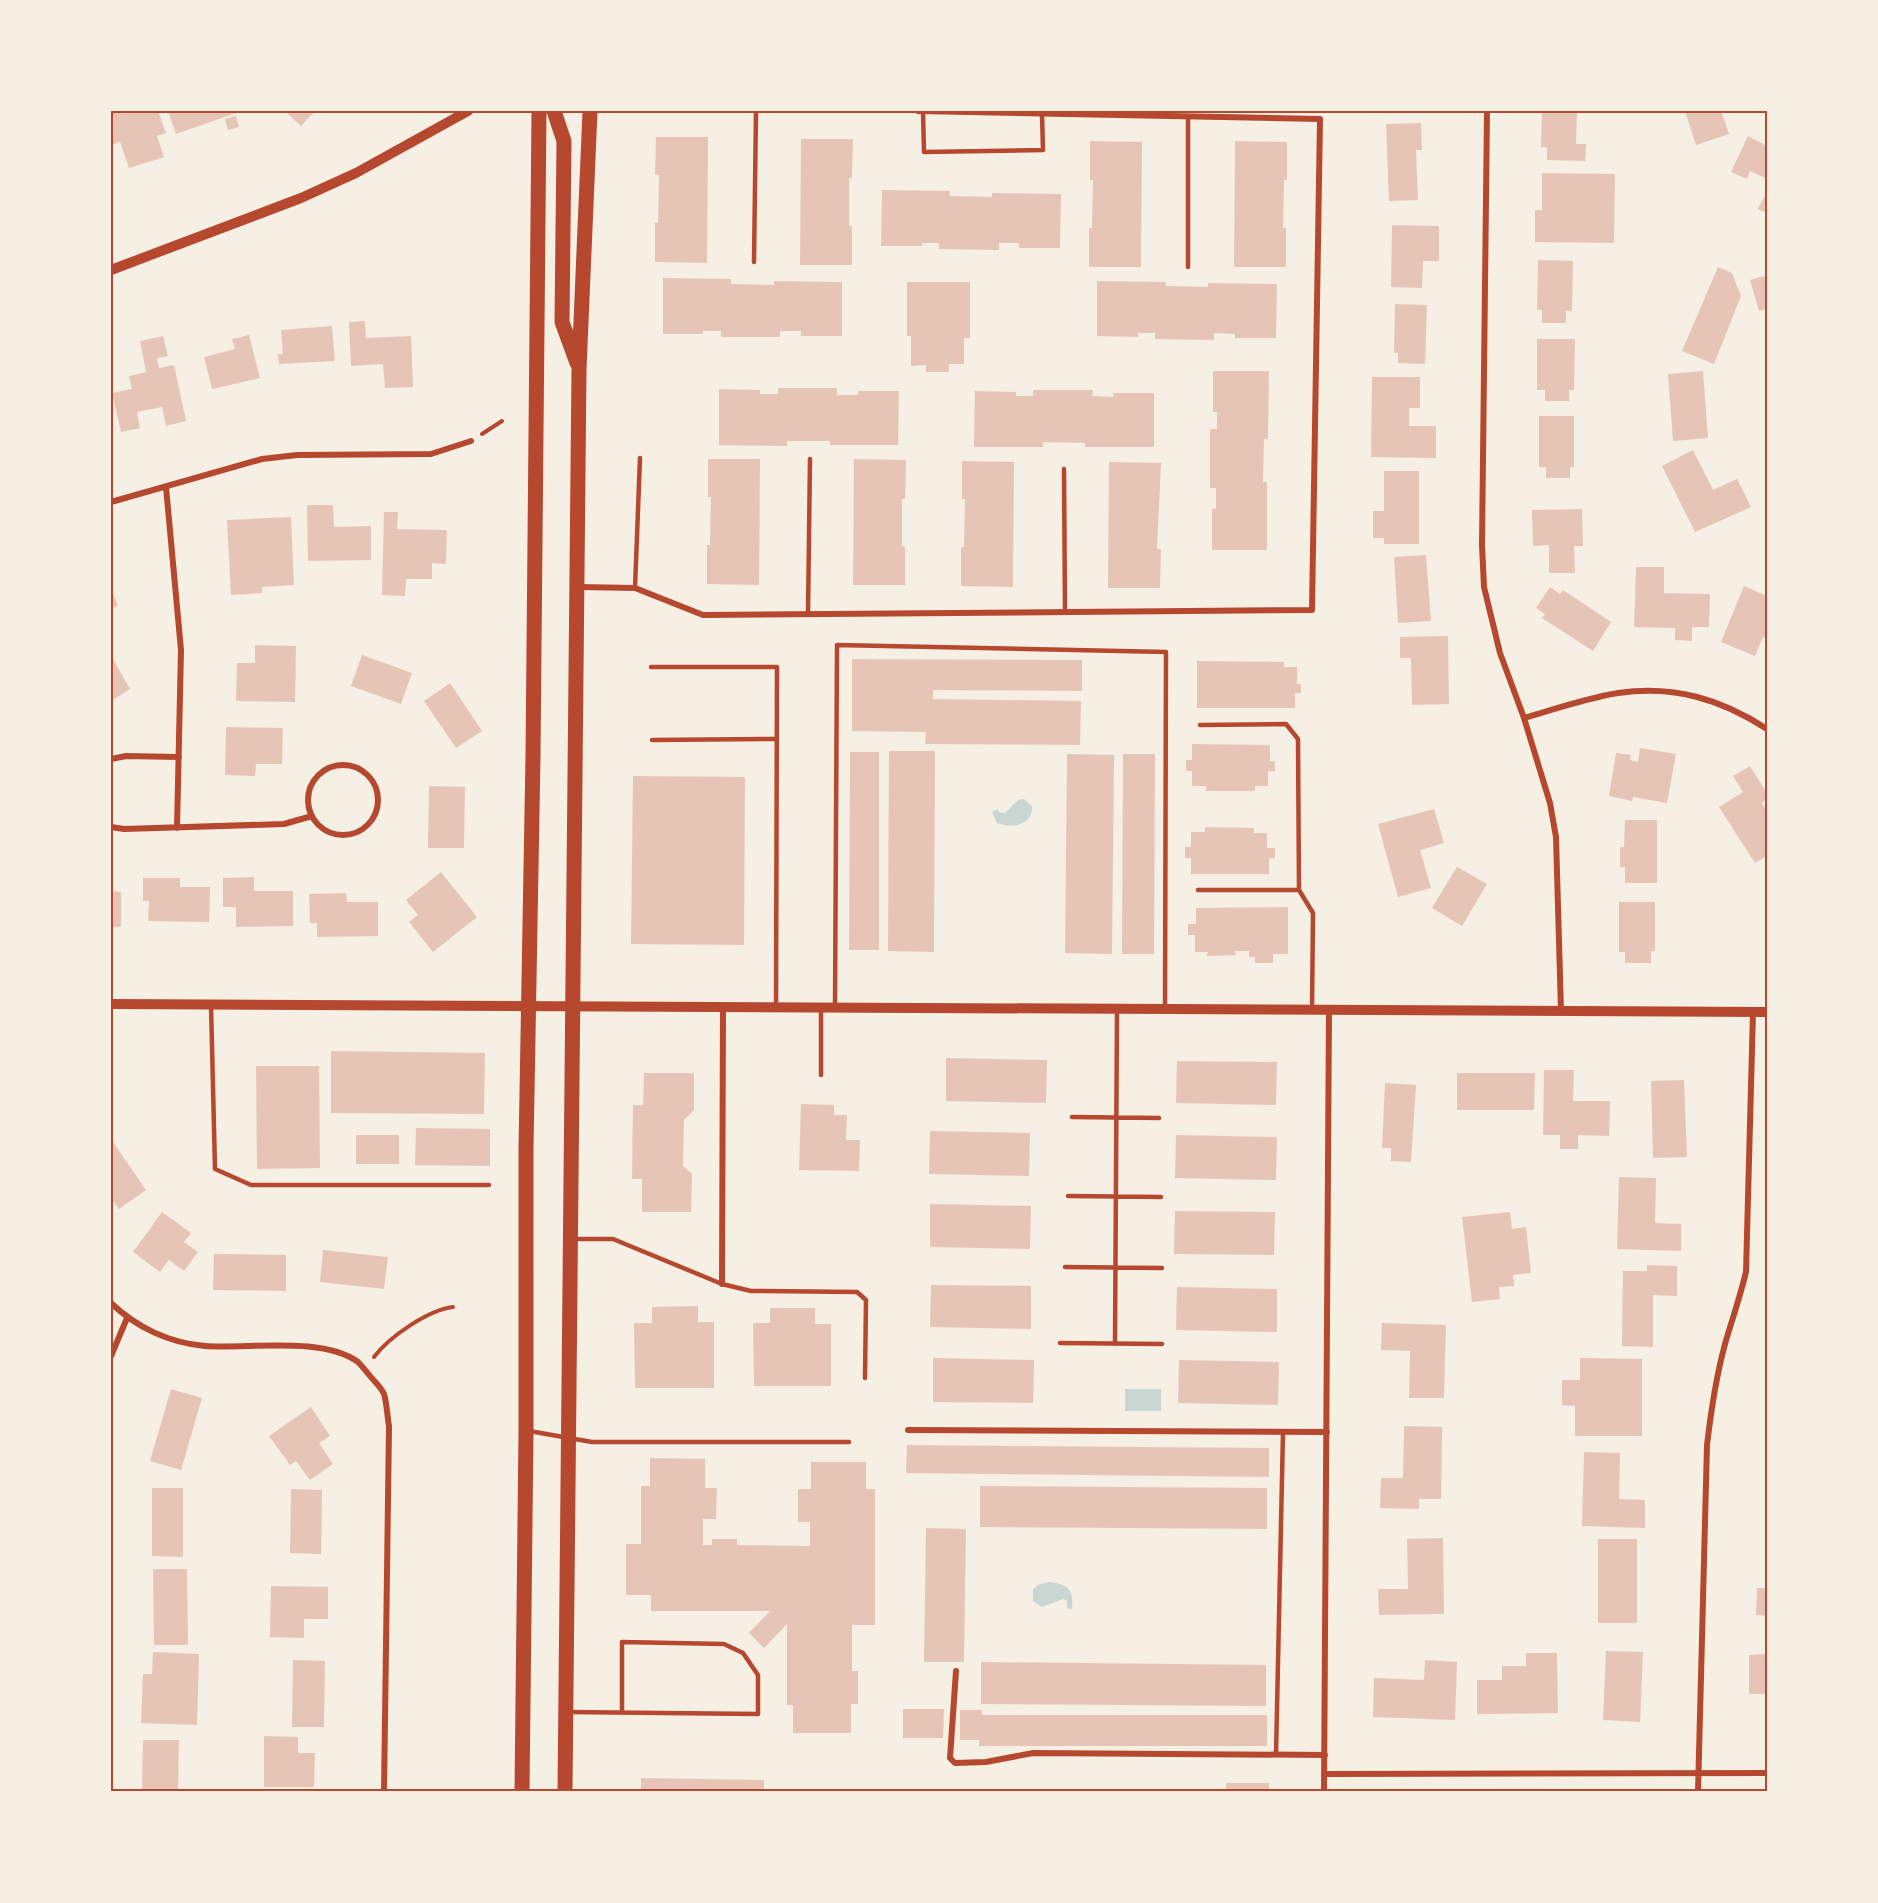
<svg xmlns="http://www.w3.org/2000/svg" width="1878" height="1903" font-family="Merriweather,serif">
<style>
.water{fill:#c9d6d2}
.building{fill:#e6c5b7}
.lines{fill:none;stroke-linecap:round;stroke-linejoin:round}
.path{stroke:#b5482f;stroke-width:4}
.service{stroke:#b5482f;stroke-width:4.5}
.minor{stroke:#b5482f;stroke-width:6}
.tertiary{stroke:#b5482f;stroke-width:10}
.primary{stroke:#b5482f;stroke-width:15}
.neatline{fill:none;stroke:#b5482f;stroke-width:2}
</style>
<rect width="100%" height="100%" fill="#f6efe4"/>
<path class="water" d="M1024,799L1032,806C1034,825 1012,829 997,823L992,812L997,809L999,812L1005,813L1018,800Z
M1125,1389H1161V1411H1125Z
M1048,1582C1068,1584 1074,1589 1072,1609L1067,1608V1601L1063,1599L1042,1607L1033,1601V1589L1038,1585Z"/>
<path class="building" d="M114,111H158L166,133L157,136L164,157L129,168L120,142L111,145V112Z
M168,111H236V113L176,134Z
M285,111H315L301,126Z
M1542,111H1577L1576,144H1586L1585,161L1547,160V147H1541Z
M1685,111H1721L1729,134L1696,145Z
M236,116L239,127L228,130L225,119Z
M1421,123L1422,150H1416L1418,200L1389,201L1386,124Z
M1748,136L1765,145L1767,139V179L1750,171L1747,179L1731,172Z
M656,137H708L707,263L655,262V223H658L659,175H655Z
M801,139H853L852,178H849V226H852V265H800Z
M1090,141L1142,142L1141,267H1089V228H1092L1093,180H1090Z
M1235,141L1287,142V180H1284L1283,228H1286V267H1234Z
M1542,173L1615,174L1614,243L1535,242V210H1542Z
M882,190L950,191V196L992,197V193L1061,194L1060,248H1019V243H999V250L939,249V243H922V246H881Z
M1767,191V213L1758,209Z
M1392,225L1439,226V261H1423L1422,288L1391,287Z
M1538,260L1573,261L1572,311H1566V323H1542V310H1537Z
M1718,267L1732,273L1741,296L1714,364L1682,351Z
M1767,275V309L1759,311L1750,280Z
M663,278L731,279V284L774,285V281L842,282V336H801V331H780V337H721V331H703V334H663Z
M1097,281L1166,282V286L1208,287V283L1277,284L1276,338H1235V334L1214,333V340L1155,339V333H1138V337L1097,336Z
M907,282H970V338H964V364H949V372H926V365L911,366V336H907Z
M1395,304L1427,305L1425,364L1398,363V353H1394Z
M365,321L366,338L411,336L413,387L385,388L383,364L351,366L349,322Z
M332,326L335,361L279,364L278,354H283L281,330Z
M249,335L260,378L212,389L204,357L235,349L232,339Z
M163,336L168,356L157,358L159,368L174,365L186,421L166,426L162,407L137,412L140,428L121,432L112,393L132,389L129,376L146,372L140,341Z
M1537,339H1575L1574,390H1569V401H1545V390H1537Z
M1213,371H1269L1268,439H1264L1263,482H1267V550H1212V509H1216V488H1210V429H1217V412H1213Z
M1703,371L1708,438L1673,441L1668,374Z
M1372,377H1420V408H1409V426H1436V458L1371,457Z
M778,388H837V395H858V391H899L898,445H830V441H787V446L719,445V389L760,390V394H778Z
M1033,390H1093L1092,396L1113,397V393H1154V447H1085V443L1043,442V447H974L975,391L1016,392V396H1033Z
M1539,416H1574V467H1570V478H1546V467H1539Z
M1693,450L1713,490L1737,479L1751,507L1695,532L1662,466Z
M708,459H760L759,585L707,584V545H710L711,497H708Z
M854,459L906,460L905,499H902V546L905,547V585H853Z
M962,461L1014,462L1013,587L961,586V547H964L965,499H962Z
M1109,462L1161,463L1157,549H1161L1160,588H1108Z
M1384,471H1419V544H1384V538H1373V511H1384Z
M307,505H333L334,527L371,526V560L308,561Z
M1582,509L1583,546H1574L1575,573H1549V545L1533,546L1532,510Z
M384,512H398L397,529L447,530L446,564L432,563V579H406L405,596L382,595Z
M291,517L294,585L262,587V593L231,595L227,520Z
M1426,555L1431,621L1398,623L1394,557Z
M1636,567H1664V593L1710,594L1709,627H1692V641L1675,640V628L1634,627Z
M1744,586L1767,596V639L1763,637L1755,656L1721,642Z
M1550,587L1560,594L1563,590L1611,622L1593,651L1542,618L1545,614L1536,608Z
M111,589L118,606L111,608Z
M1448,636L1449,704L1412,705L1411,658H1400V637Z
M255,645L296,646L295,702L236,701L237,663H255Z
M362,655L412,673L401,704L351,686Z
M113,659L130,689L111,701V660Z
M852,659L1082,660V691L933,690V699L1081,701L1080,745L925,744L926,732L852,731Z
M1197,661L1284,662V667H1297V684H1301V693H1295V708H1197Z
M450,683L482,731L456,748L424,701Z
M226,727L283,728L282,764H256L255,776L225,775Z
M1192,744L1270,745V761H1275V771H1268V786H1255V791H1206V786H1192V771H1186V760H1192Z
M1640,748L1676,754L1667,803L1633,797L1632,801L1609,796L1616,753L1631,755L1630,760L1638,762Z
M889,751H935L934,952L888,951Z
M850,752H879V950H849Z
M1067,754L1114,755L1112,954L1065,953Z
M1123,754H1155L1154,954H1122Z
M1750,766L1767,793V799L1762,803L1767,811V856L1755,863L1719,807L1743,792L1733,776Z
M633,776L745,777L744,945L631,944Z
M429,786L465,787L464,848H428Z
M1434,809L1444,843L1420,850L1431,888L1398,897L1378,824Z
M1625,820H1657V883H1625V867H1620V847H1624Z
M1205,827L1254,828V833H1267V848H1275V858H1269V874H1191V858H1185V847H1191V832H1205Z
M1457,867L1487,884L1462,926L1432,908Z
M441,872L477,917L433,952L409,922L418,915L406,900Z
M254,877V891H293V926L236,927V907H223V878Z
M143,878H180V887H210L209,922L148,921L149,901H143Z
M111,891L121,892V927H111Z
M346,893L347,902H378V936L317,937V923H310L309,894Z
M1619,902H1655V951H1651V963H1625V952H1619Z
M1288,907V954H1273V963H1255V957H1249V951H1235L1236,955L1207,956L1208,952H1195V935H1188V924H1196V908Z
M331,1051L485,1053L484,1114L331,1113Z
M946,1058L1047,1060L1046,1103L946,1101Z
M1177,1061L1277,1062L1276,1105L1176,1103Z
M256,1066H319L320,1168L257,1169Z
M1544,1070H1574L1573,1101H1610L1609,1136L1578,1135V1149H1560V1135H1543Z
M644,1073H694V1110L684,1120L683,1166L692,1174L691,1212H642V1179H632L633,1105H643Z
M1457,1073H1535L1534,1110H1457Z
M1684,1080L1687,1157L1653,1158L1651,1081Z
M1385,1083L1416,1085L1411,1162L1391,1161V1148H1382Z
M801,1104L834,1105V1115H847L846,1140H860L859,1171L799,1170Z
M416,1128L490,1129V1166L415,1165Z
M930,1131L1030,1133L1029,1176L929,1174Z
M356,1135H399V1164H356Z
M1176,1135L1277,1137L1276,1180L1175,1178Z
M111,1139L146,1190L119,1209L111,1198Z
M1619,1177L1656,1178L1655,1223L1681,1224V1251L1617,1249Z
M930,1204L1031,1206L1030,1249L930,1247Z
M1175,1211L1275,1212L1274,1255L1174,1254Z
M162,1212L191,1233L184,1242L198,1252L184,1271L169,1260L160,1272L133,1252Z
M1510,1212L1512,1229L1526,1227L1531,1273L1513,1275L1514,1286L1499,1287L1500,1299L1472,1302L1462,1217Z
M323,1250L388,1257L384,1289L320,1282Z
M214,1254L286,1255V1291L213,1290Z
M1647,1265L1677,1266V1296L1653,1295V1347L1622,1346L1623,1271H1647Z
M931,1285L1031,1286V1329L930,1327Z
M1177,1287L1277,1289V1332L1176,1330Z
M698,1306V1322H714V1388H635L634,1323H652V1307Z
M770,1308H815V1324H831V1386H754L753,1323H770Z
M1382,1323L1446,1325L1444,1398H1409L1410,1351L1381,1350Z
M933,1358L1034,1360L1033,1403L933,1402Z
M1580,1358L1642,1359V1436H1575V1406L1562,1405V1380H1580Z
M1179,1360L1279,1362L1278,1405L1178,1403Z
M171,1389L202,1398L181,1470L150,1461Z
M311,1407L330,1436L319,1443L333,1464L310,1480L296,1461L290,1465L269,1436Z
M1404,1426L1442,1427L1441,1499H1419V1509L1380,1508L1381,1478H1403Z
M907,1445L1269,1448V1477L906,1473Z
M1584,1452L1620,1453L1619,1499L1645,1500V1528L1582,1526Z
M650,1458L705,1459V1488H717L716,1519H703V1545H712V1539H737V1545L810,1546V1522H798V1489H811V1462H866V1489H875V1625H852V1671H858V1704H851V1733H793V1705H787V1624L764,1648L749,1633L770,1611H651V1595H626V1544H641V1486H650Z
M980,1486L1267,1488V1529L980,1527Z
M152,1488H183V1557L152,1556Z
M291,1489L322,1490L321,1554L290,1553Z
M926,1528L966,1529L964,1662H924Z
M1443,1538L1444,1614L1379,1615L1378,1589H1408L1407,1539Z
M1598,1539H1637V1623H1598Z
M153,1569H187L188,1645H154Z
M271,1586L328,1587V1619H304V1638L270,1637Z
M1757,1588H1767V1616L1756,1615Z
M1606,1651L1643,1652L1640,1722L1603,1720Z
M153,1652L199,1654L197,1725L141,1723L143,1674H152Z
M1526,1653H1557L1558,1713L1477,1714V1680H1502V1666H1526Z
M1767,1654V1694H1749V1655Z
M293,1660L325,1661L324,1727H292Z
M1425,1660L1457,1662L1455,1720L1373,1717L1374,1678L1424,1680Z
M981,1662L1266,1665V1706L981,1704Z
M903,1709H944L943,1738H903Z
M960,1710H982V1715H1267V1746H979V1740H960Z
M264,1736L298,1737V1753H315L314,1787H264Z
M143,1740H179L178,1792H142Z
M641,1778L764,1780V1792H641Z
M1226,1783H1269V1792H1226Z"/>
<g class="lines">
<path class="path" d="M482,434L502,421
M374,1357C389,1337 428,1310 453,1307"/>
<path class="service" d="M923,111L924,152L1043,150L1042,114
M1188,117V267
M754,262L756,111
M1064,469L1065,612
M635,588L640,458
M808,614L810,459
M651,667H777L776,1007
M1200,725L1286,724L1298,739L1299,890L1313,913L1312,1009
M652,740L777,739
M1198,890H1299
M211,1005L215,1169L251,1185H489
M821,1008V1075
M835,1008L837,645L1166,652L1165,1007
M1072,1117L1159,1118
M1068,1196L1161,1197
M572,1239H613L722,1284L751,1291L857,1292L866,1300L865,1378
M1065,1267L1162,1268
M1060,1343L1162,1344
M1115,1344L1117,1009
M529,1431L592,1442H849
M567,1712L758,1714V1675L743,1653L724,1644L622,1642V1713
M1276,1755L1283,1432"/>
<path class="minor" d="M1487,111L1482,545L1484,587L1500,653L1524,718L1550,803L1556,837L1561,1011
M166,487L181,650L177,828
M111,502L262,459L297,455L431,454L471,441
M578,587L635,588L703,615L1312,610L1320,119L918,111
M1524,718C1555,709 1587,698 1618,693C1674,685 1721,699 1767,729
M111,759L126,756L179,757
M308 800a35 35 0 1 1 70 0a35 35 0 1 1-70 0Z
M111,827L124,829L284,824L312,816
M722,1284L723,1007
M111,1303C136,1327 169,1343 205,1346C248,1349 322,1336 358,1362C362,1366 366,1371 370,1376C374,1381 381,1387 384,1394C387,1404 387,1415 389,1426L384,1792
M111,1356L127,1318
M908,1430L1327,1432
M956,1671L950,1758L955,1763L986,1762L1033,1753L1325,1755
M1324,1774L1767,1773
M1324,1792L1329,1009
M1698,1792L1707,1445C1711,1411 1716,1377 1725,1344C1732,1320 1740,1297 1746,1272L1753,1012"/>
<path class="tertiary" d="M111,270L301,198L356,173L468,111
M111,1004L1767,1012"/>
<path class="primary" d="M554,111L564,141L562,322L577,363
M522,1792L526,1431V1149L533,756L539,111
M565,1792L579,369L590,111"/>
</g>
<rect width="1878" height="1903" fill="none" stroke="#f6efe4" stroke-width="225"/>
<rect x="112" y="112" width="1654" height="1678" class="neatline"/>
</svg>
